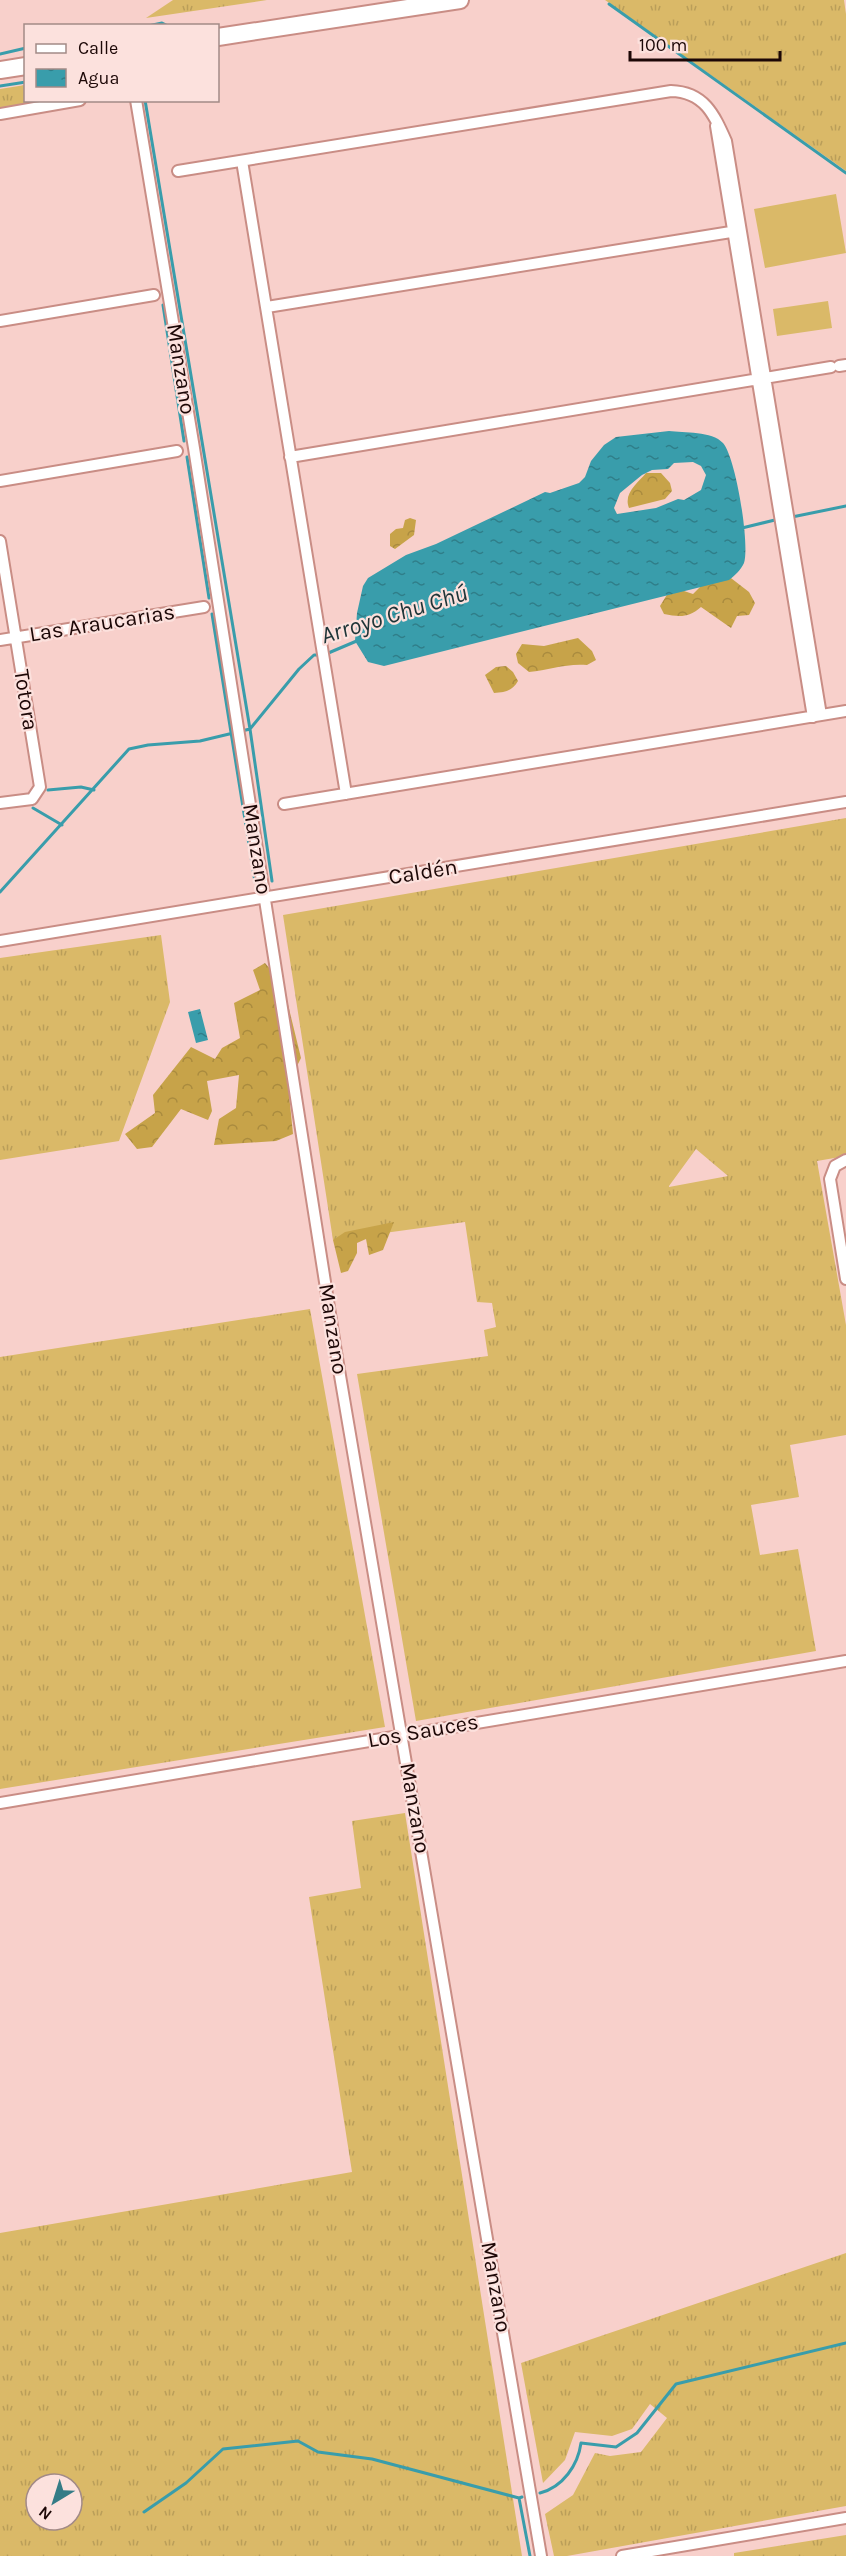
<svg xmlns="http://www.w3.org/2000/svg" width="846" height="2556" font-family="Karla,sans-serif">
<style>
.grass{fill:url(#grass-tufts);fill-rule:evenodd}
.forest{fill:url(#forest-crowns)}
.pitch{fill:#dab968}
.water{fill:url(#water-ripples);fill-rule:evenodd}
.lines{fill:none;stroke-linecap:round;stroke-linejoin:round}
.stream{stroke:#399dab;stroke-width:3}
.minor-casing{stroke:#c98d85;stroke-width:14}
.trunk-casing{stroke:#c98d85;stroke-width:20}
.minor{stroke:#fff;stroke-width:10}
.trunk{stroke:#fff;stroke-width:16}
.labels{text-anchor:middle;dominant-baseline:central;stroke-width:4.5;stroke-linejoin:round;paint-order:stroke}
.street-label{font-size:22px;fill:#1c0706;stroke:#fce1dd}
.water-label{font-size:24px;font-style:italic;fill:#1e3538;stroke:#fce1dd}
</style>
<defs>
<pattern id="grass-tufts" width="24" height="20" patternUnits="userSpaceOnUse" patternTransform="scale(1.5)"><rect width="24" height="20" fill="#dab968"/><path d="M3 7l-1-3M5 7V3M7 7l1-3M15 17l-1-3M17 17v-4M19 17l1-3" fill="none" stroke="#ba9e59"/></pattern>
<pattern id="forest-crowns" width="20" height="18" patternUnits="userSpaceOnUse" patternTransform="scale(1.5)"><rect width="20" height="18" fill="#c7a349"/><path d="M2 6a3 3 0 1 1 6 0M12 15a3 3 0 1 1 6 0" fill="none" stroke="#aa8b3e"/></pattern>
<pattern id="water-ripples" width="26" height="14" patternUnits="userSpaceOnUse" patternTransform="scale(1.5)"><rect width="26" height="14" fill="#399dab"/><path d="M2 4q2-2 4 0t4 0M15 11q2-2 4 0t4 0" fill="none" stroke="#2f7e89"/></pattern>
</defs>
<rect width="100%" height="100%" fill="#f8d0cb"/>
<path class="grass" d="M173,0H267L146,18Z
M605,0H844L846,14V171Z
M25,85L26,100L46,101L0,108V89Z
M846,818V1156L817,1161L846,1325V1435L790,1445L799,1497L751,1505L760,1555L798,1549L816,1651L416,1721L357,1374L488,1356L484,1330L496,1327L492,1303L477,1302L465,1222L333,1240L283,915ZM696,1149L728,1176L669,1187V1186Z
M161,935L170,1002L119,1141L0,1160V958Z
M310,1309L385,1727L0,1789V1357Z
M405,1813L522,2556H0V2233L352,2172L309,1897L361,1888L352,1821ZM36,2484H72V2520H36Z
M846,2253V2506L567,2556H554L545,2514L573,2495L595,2453L610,2456L641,2452L667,2418L650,2404L632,2429L612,2436L575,2432L565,2460L543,2483L521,2363Z
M846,2535V2556H734V2553Z"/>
<path class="forest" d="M646,473H661L670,483L672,491L665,499L629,508C623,493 638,483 646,473Z
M410,518L416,520L414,535L395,549L390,546V534L396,529L403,528L405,520Z
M727,575L749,592L755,603L749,615L737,616L731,628L701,607C689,618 679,617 664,614L660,606L668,593L678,589L693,594L703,584Z
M578,638L592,651L596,660L587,665C567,663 549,670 529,672L518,663L516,654L522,644L544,646Z
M506,666L513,672L518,681C512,691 506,692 494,693L485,675L496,667Z
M265,963L283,984L301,1058L288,1084L293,1134L276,1141L214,1145L219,1119L236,1108L239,1075L207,1081L212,1111L208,1120L181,1109L152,1147L137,1149L125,1134L155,1113L153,1095L191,1047L215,1059L222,1048L240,1038L234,1003L260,990L253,970Z
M394,1222L383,1250L369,1255L366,1239L357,1243V1253L348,1271L341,1273L333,1240L345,1232Z"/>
<path class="pitch" d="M836,194L846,253L765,268L754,209Z
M828,301L832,328L777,336L773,309Z"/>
<path class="water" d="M669,431C684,433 712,431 723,443C736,458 750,545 744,563C741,570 734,576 729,580L384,666L368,662L355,641L357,613L363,586L368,578L406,555L436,544L545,492L550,493L579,483L585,477L591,461L604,445L616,437ZM693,462L701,466L706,475L701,490L684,500L678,499L656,508L617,514L614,508L620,493L642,475L652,470L668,469L674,463Z
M200,1009L208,1040L196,1043L188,1012Z"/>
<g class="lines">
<path class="stream" d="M609,4L846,173
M148,26L162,23L168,26
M0,54L26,48
M0,86L26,82
M145,100L250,729L272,881
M163,305L184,441
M187,457L209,598
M792,517L846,506
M742,528L779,519
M212,614L255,882
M326,654L359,640
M48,790L81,787L94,790
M33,808L62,825
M0,892L129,749L148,745L200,741L250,729L299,669L314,655H320
M540,2493C563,2487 578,2465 581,2443L616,2447L637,2433L676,2384L846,2343
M522,2497L519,2498L530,2556
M144,2512L186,2483L223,2449L298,2441L318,2452L372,2459L519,2498"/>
<g class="minor-casing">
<path id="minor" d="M136,100L194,448L336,1352L541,2556
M0,114L80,100
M716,126L813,717
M242,161L346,794
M178,171L671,91C704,92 714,114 726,141L821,715
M267,307L737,231
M0,321L154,295
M839,366L846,365
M290,457L831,367
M0,481L177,451
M0,541L40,787L32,799L0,803
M0,640L204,607
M284,804L846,711
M0,941L846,802
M846,1160L835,1166L830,1179L846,1279
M0,1803L846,1661
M622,2556L846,2518"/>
</g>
<g class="trunk-casing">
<path id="trunk" d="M218,37L460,0
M0,70L26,66"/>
</g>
<use href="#minor" class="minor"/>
<use href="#trunk" class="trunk"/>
</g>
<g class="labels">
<g class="street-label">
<text transform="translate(181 369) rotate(81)">Manzano</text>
<text transform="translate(102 623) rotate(-9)">Las Araucarias</text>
<text transform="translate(26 700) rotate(81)">Totora</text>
<text transform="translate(257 849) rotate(81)">Manzano</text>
<text transform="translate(423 872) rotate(-9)">Caldén</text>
<text transform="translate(333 1329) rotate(81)">Manzano</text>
<text transform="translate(423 1731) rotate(-10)">Los Sauces</text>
<text transform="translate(415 1808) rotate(80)">Manzano</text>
<text transform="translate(496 2287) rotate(80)">Manzano</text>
</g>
<g class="water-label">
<text transform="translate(394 614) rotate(-17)">Arroyo Chu Chú</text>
</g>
</g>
<rect x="24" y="24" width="195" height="78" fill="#fce1dd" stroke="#a28a87" stroke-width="1.5"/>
<rect x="36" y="44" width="30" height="9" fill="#ffffff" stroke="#a28a87" stroke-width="1.5"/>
<text x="78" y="54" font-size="18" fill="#1c0706">Calle</text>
<rect x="36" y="69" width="30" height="18" fill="url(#water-ripples)" stroke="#a28a87" stroke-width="1.5"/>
<text x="78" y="84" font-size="18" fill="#1c0706">Agua</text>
<g transform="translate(54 2502) rotate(218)"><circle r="28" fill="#fce1dd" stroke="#a28a87" stroke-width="1.5"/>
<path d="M0-4.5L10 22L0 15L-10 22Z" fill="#357c86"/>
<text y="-9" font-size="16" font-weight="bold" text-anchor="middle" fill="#1c0706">N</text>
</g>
<path d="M630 51v9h150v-9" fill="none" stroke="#1c0706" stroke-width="3"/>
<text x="639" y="51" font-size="18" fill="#1c0706" stroke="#fce1dd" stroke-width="4.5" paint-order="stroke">100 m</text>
</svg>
